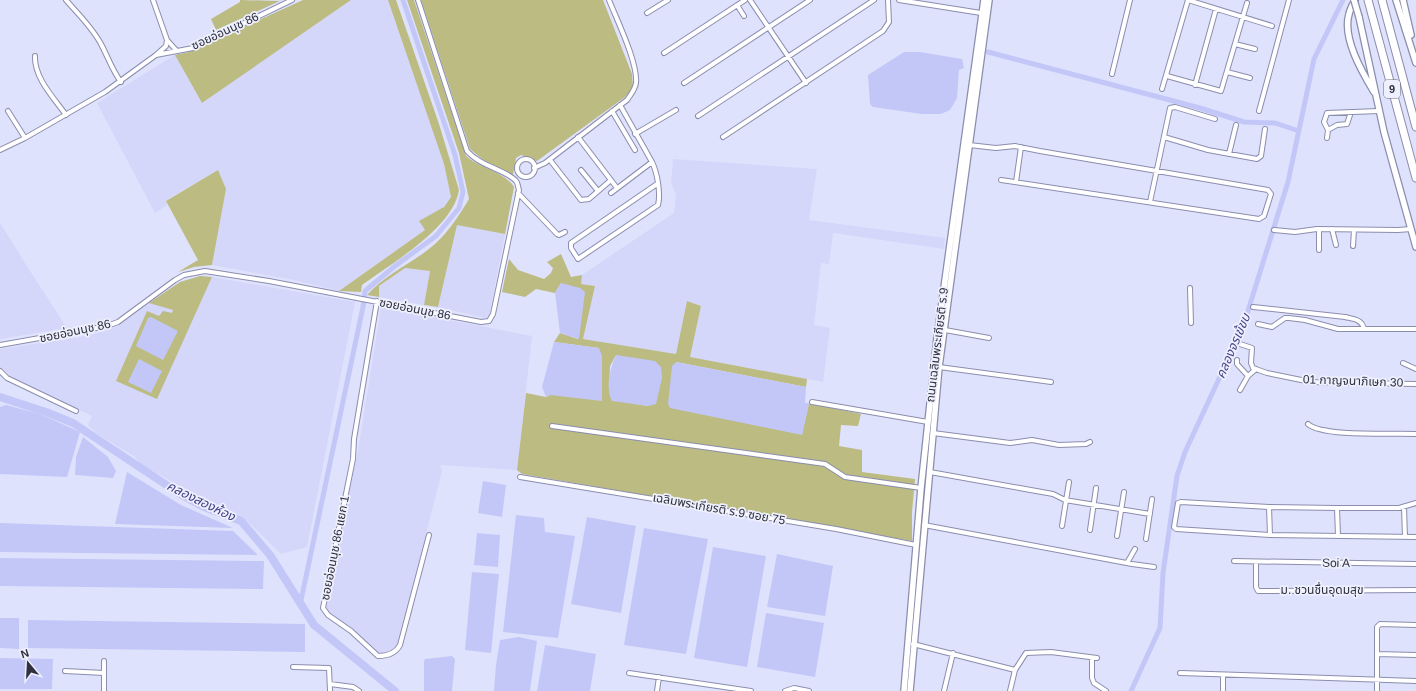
<svg xmlns="http://www.w3.org/2000/svg" width="1416" height="691" font-family="Arial,'Noto Sans Thai',sans-serif">
<style>
.built{fill:#d4d7f9}
.green{fill:#bbbb82;fill-rule:evenodd}
.water{fill:#c3c7f7}
.lines{fill:none;stroke-linecap:round;stroke-linejoin:round}
.canal{stroke:#c3c7f7;stroke-width:5}
.river{stroke:#c3c7f7;stroke-width:8}
.street-casing{stroke:#8b8dad;stroke-width:6}
.secondary-casing{stroke:#8b8dad;stroke-width:8}
.highway-casing{stroke:#8b8dad;stroke-width:9}
.street{stroke:#fff;stroke-width:4}
.secondary{stroke:#fff;stroke-width:5.5}
.highway{stroke:#fff;stroke-width:7}
.secondary-bridge-casing{stroke:#8b8dad;stroke-width:8;stroke-linecap:butt}
.secondary-bridge{stroke:#fff;stroke-width:5.5}
.labels{text-anchor:middle;dominant-baseline:central;stroke-width:3.5;stroke-linejoin:round;paint-order:stroke}
.shield{fill:#eff0fe;stroke:#696a77;stroke-width:1}
.shield-label{font-size:11px;font-weight:bold;fill:#2f303d}
.street-label{font-size:12px;fill:#2f303d;stroke:#eff0fe}
.water-label{font-size:13px;font-style:italic;fill:#454389;stroke:#eff0fe}
</style>
<rect width="100%" height="100%" fill="#dfe2fd"/>
<path class="built" d="M351,0H388L444,164L451,197L425,230L339,291L294,280L212,265L226,189L218,170L166,200L167,205L155,213L97,103L175,55L202,103Z
M673,159L817,169L809,220L945,238L944,249L833,233L829,264L821,263L814,325L830,328L823,382L689,357L701,306L687,301L676,354L583,339L595,286L581,284L582,275L674,213L676,194L671,183Z
M0,223L30,271L67,328L0,339Z
M457,224L505,234L489,316L485,318L438,307Z
M405,268L430,271L424,305L379,297V286Z
M212,277L355,302L307,547L281,554L250,524L140,464L135,457L96,433L88,425L92,416L9,377L0,368V349L86,336L106,331L117,326L149,303L173,310L189,328Z
M381,307L532,336L517,470L440,465L442,471L397,648L389,652L380,654L329,613L325,604L358,451Z"/>
<path class="green" d="M240,0L279,1L282,0L216,30L211,19L240,2Z
M303,0H351L202,103L175,55L189,52Z
M388,0H396L439,124L459,190C453,228 392,263 362,285L361,292L339,291L425,230L419,221L444,207L451,197L444,164Z
M407,0H414L466,156C479,168 504,171 514,187L505,234L457,225L438,307L424,305L430,271L405,268L379,286V297L367,295C387,273 415,262 436,243C449,231 460,214 469,199L459,153Z
M421,0H603L632,74L633,88L625,97L537,161L521,155L516,158L513,175L487,163L470,149Z
M218,170L226,189L212,265L194,267L178,272L198,260L166,201Z
M561,254L571,277L582,275L581,284L595,286L583,339L676,354L687,301L701,306L690,357L807,379L806,387L676,362L802,434L809,403L861,414L858,426L841,425L839,446L862,450V472L915,479L912,512V541L522,474L517,470L526,393L546,397L550,395L599,348L554,342L560,333L578,339L561,283L555,293L536,289L525,297L502,292L509,259L518,270L544,279L551,273L553,268L547,262ZM616,355L648,406L636,404L609,386L610,366Z
M200,276L212,277L157,399L116,381L147,311L159,316L163,311L172,313L173,310L149,303L180,282Z"/>
<path class="water" d="M904,52H920L962,59L964,68L959,70L957,98L950,110L941,114H922L873,107L870,104L868,75Z
M561,283L580,288L585,292L579,339L560,333L555,293Z
M151,317L178,331L163,360L136,346L148,318Z
M554,342L599,348L602,356V401L550,395L546,397L542,387Z
M616,355L655,361L661,367L662,378L656,404L648,406L612,401C605,388 610,368 616,355Z
M139,359L162,371L151,393L128,382Z
M676,362L806,387L805,403H809L802,435L670,408L668,404L672,366Z
M6,405L40,414L80,432L67,477L0,474V407Z
M83,437L108,457L116,471L113,478L75,475L76,457Z
M127,472L181,505L233,528L115,524Z
M483,481L506,485L502,517L478,513Z
M516,515L544,518L545,532L575,536L558,638L503,632Z
M587,517L636,526L621,613L571,604Z
M0,523L233,531L258,555L0,552Z
M644,528L708,539L686,654L624,645Z
M477,533L500,535L498,567L474,565Z
M713,547L766,556L747,667L694,658Z
M777,554L833,566L825,616L767,607Z
M0,558L264,561L263,589L0,586Z
M472,572L499,574L491,653L465,650Z
M766,613L824,623L815,677L757,667Z
M0,618H19V649L0,648Z
M28,620L305,624V652L28,648Z
M519,637L537,641L530,691H494L496,665L500,640Z
M545,645L596,654L590,691H537Z
M452,656L455,659L452,691H424V661L425,659Z
M0,658L53,659L52,689H0Z"/>
<g class="lines">
<path class="canal" d="M988,52L1200,108L1244,122L1275,123L1299,131
M300,605L363,307L365,291L395,266L436,236L459,208L463,192L455,155L403,0
M1131,691L1160,628L1163,573L1177,476L1185,452L1243,327L1288,182L1314,59L1343,0"/>
<path class="river" d="M0,397L46,412L73,423L180,494L204,507L241,521L270,555L314,625L395,691"/>
<g class="street-casing">
<path id="street" d="M66,0C78,14 92,27 101,44C108,57 112,70 121,82
M153,0L167,40L166,46L156,55
M750,0L806,83
M899,0L981,13
M1188,0L1272,26
M737,5L744,16
M647,13L668,0
M167,40L176,50
M1235,44L1255,49
M664,53L745,0
M35,56C34,78 54,98 66,115
M1227,72L1250,78
M1112,74L1130,0
M1167,76L1221,91L1247,3
M684,83L810,0
M1195,85L1216,9
M1162,89L1188,0
M620,105L652,162
M8,111L25,138
M612,111L635,150
M1259,111L1289,0
M698,116L874,0
M1328,130L1337,125L1347,124L1351,112
M635,134L676,110
M578,137L617,188
M723,137L883,31L889,22L888,0
M1164,137L1208,150L1257,159L1261,156L1265,129
M1327,138L1328,130L1324,122L1327,113L1379,111
M969,145L996,148L1015,146L1040,151L1268,190L1271,194L1264,216L1259,219L1001,180
M0,150L25,138L105,92L156,55L193,48L292,0
M1229,154L1236,125
M517 168a9 9 0 1 1 18 0a9 9 0 1 1-18 0Z
M550,160L581,200L589,199L611,180
M534,168L545,163L627,100C631,94 635,90 636,83C638,63 617,20 609,0
M581,170L598,191
M1016,182L1021,147
M518,193L557,234L559,235L565,232
M611,193L652,162C657,172 661,193 658,205L578,259L571,248V243L657,184
M1150,202L1170,108L1175,107L1215,119
M1332,229L1336,245
M1274,230L1295,232L1317,229L1398,230L1411,229
M1353,246L1354,230
M1319,250V229
M1190,288L1191,323
M377,301L354,439L353,459L323,608L328,615L351,631L378,656C387,656 396,653 400,645L429,535
M1253,307L1345,317C1353,319 1362,319 1364,329
M1258,324L1272,327L1285,318H1289L1305,320L1338,329H1416
M945,330L989,338
M1240,344L1252,348L1251,363L1253,368L1267,373L1311,382L1416,384
M0,345L107,326L118,322L175,280L184,275L205,271L269,281L481,322L489,321L493,314L519,190C518,187 518,183 516,181C507,170 481,167 467,151L418,0
M1237,360V364L1248,376
M1403,363L1416,369
M939,367L1051,382
M0,371L7,378L76,411
M1240,390L1248,376L1256,369
M812,402L928,422
M1308,424C1322,437 1394,433 1416,434
M552,426L825,464L845,477L921,488
M933,433L1010,443L1032,440L1059,445L1086,444L1090,442
M930,472L1053,494L1065,500L1150,514
M520,477L836,529L916,545
M1416,503L1399,508H1337L1269,507L1181,502L1178,503L1174,527L1176,529L1270,535L1416,537
M1269,507L1270,535
M1404,507L1405,537
M1337,508L1338,536
M924,525L1132,564L1154,567
M1062,526L1069,482
M1090,530L1096,488
M1117,536L1124,492
M1146,539L1152,499
M1234,561L1416,564
M1256,562V587L1258,591L1416,590
M1127,563L1135,549
M913,644L1015,670
M1377,654L1416,655
M1092,658V678L1094,683L1106,691
M293,667L329,668L330,691
M65,671L104,673
M629,673L751,691
M1180,673L1416,681
M330,684L353,687L359,691
M104,691V661
M657,691L659,677
M785,691L794,688L809,691
M944,691L953,653
M1010,691L1015,670L1026,653L1051,652L1097,658
M1223,691V676
M1377,691V627L1380,624L1416,625"/>
</g>
<g class="secondary-casing">
<path id="secondary" d="M1355,0C1353,4 1350,9 1349,14C1342,38 1362,72 1374,92
M1396,0L1416,63
M1403,0L1411,35
M1359,17L1384,132L1416,247
M904,691L921,488L937,338L984,0
M910,691L939,367L989,0"/>
</g>
<g class="highway-casing">
<path id="highway" d="M1368,0L1416,178
M1382,0L1416,127"/>
</g>
<use href="#street" class="street"/>
<use href="#secondary" class="secondary"/>
<use href="#highway" class="highway"/>
<g class="secondary-bridge-casing">
<path id="secondary-bridge" d="M1354,0L1359,17"/>
</g>
<use href="#secondary-bridge" class="secondary-bridge"/>
</g>
<g class="labels">
<rect class="shield" x="1384" y="80" width="16" height="18" rx="3"/>
<g class="shield-label">
<text x="1392" y="89">9</text>
</g>
<g class="street-label">
<text transform="translate(225 31) rotate(-25)">ซอยอ่อนนุช 86</text>
<text transform="translate(415 309) rotate(11)">ซอยอ่อนนุช 86</text>
<text transform="translate(75 331) rotate(-12)">ซอยอ่อนนุช 86</text>
<text transform="translate(937 345) rotate(-83)">ถนนเฉลิมพระเกียรติ ร.9</text>
<text transform="translate(1353 381) rotate(2)">01 กาญจนาภิเษก 30</text>
<text transform="translate(719 509) rotate(10)">เฉลิมพระเกียรติ ร.9 ซอย 75</text>
<text transform="translate(335 548) rotate(-79)">ซอยอ่อนนุช 86 แยก 1</text>
<text transform="translate(1336 563) rotate(1)">Soi A</text>
<text x="1322" y="590">ม. ชวนชื่นอุดมสุข</text>
</g>
<g class="water-label">
<text transform="translate(1233 346) rotate(-67)">คลองจรเข้ขบ</text>
<text transform="translate(201 501) rotate(26)">คลองสองห้อง</text>
</g>
</g>
<g transform="translate(28 663) rotate(342)" stroke="#eff0fe" stroke-width="3" paint-order="stroke">
<path d="M0-3L7 15L0 10L-7 15Z" fill="#2f303d"/>
<text y="-6" font-size="11" font-weight="bold" text-anchor="middle" fill="#2f303d">N</text>
</g>
</svg>
